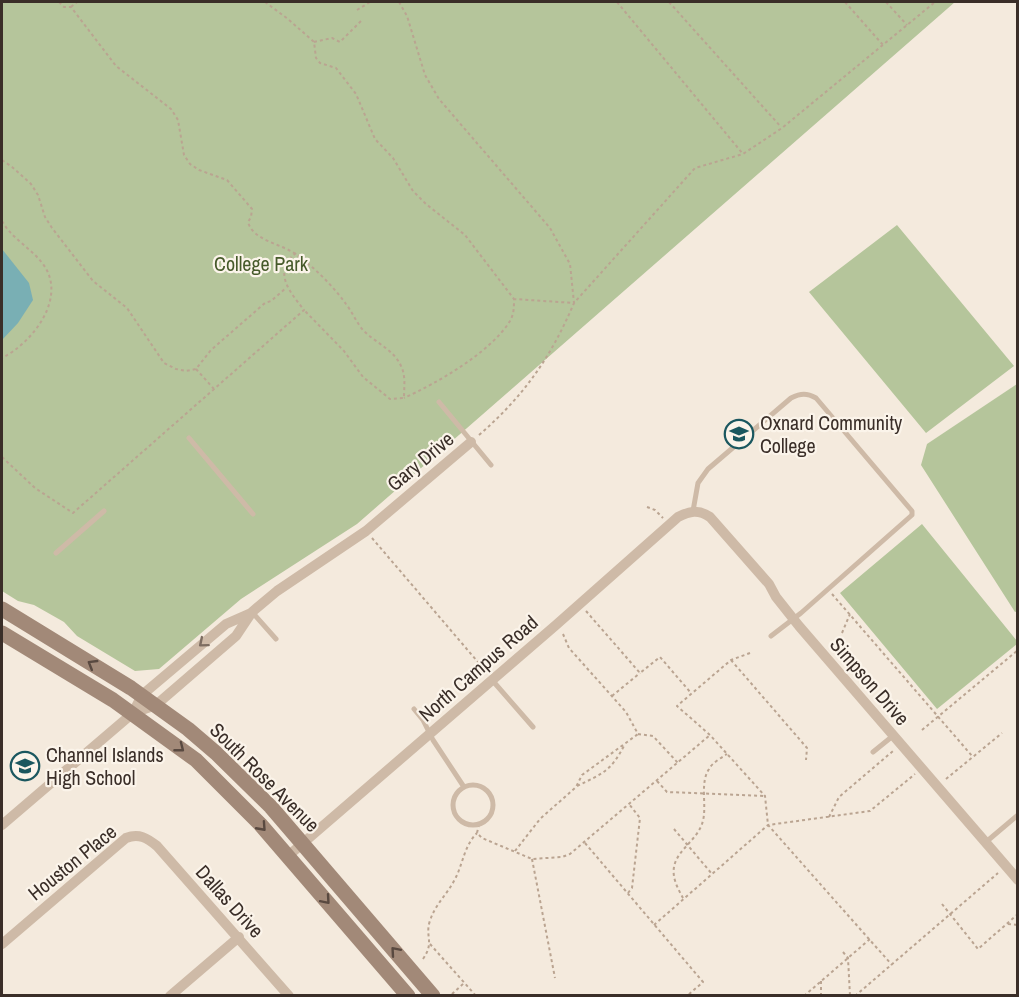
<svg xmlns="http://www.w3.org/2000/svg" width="1019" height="997" font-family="'Archivo Narrow',sans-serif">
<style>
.green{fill:#b5c59b}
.water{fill:#79afb4}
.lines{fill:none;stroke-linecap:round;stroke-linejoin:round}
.path{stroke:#baa491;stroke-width:2;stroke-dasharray:3 3;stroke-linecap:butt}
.service{stroke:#cebaa7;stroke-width:5}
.minor{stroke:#cebaa7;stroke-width:10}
.secondary{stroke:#a28978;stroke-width:15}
.oneway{stroke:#7d6d61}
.oneway2{stroke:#594940}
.labels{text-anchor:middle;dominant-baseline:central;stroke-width:4.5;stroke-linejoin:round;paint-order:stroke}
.park-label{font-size:20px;fill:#465a2a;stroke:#fbf4ea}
.poi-label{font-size:20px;fill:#3a2e28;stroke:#fbf4ea;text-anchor:start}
.street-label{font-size:20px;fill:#3a2e28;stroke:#fbf4ea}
</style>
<rect width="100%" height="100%" fill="#f4eadd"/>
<path class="green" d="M2,2H955L357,524L241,599L159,669L135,671L77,636L64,622L34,605L18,601L2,591Z
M897,225L1014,366L926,433L809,292Z
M1017,384L1018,611L1015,612L921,465L927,444Z
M922,524L1017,641V644L937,709L840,593Z"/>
<path class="water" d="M2,249L29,283L33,300L18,323L2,340Z"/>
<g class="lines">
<path class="path" d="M59,2L64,7H71L116,66L171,109L178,120L184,155L190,164L199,170L227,180L252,209L251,217L248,222C253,241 283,244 297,255C315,268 333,286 346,304C353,313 357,324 364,331C376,343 394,350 401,366C406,376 404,387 404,398L390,399L363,377L344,351L304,310
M265,2L288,19L314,42L316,58L320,63L336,68L356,94L375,139L393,158L413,191L426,204L465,235L514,299C514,307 514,314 510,321C490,353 437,383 404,398
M399,2L407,16L425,75L439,99L550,228L570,264L574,303L695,168L743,154L782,128L935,2
M617,2L743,154
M669,2L781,127
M845,2L883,45
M886,2L907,25
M71,7L77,2
M357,10L370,2
M314,42L332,38L340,42L362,20
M2,160L12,167L31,184L38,195L45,217L52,228L93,281L127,308L164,363L176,369L186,371L196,369L211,350L265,303L271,301L286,288
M2,221C12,239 31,248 43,264C68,298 32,343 2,358
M196,369L214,389
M479,435C524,396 551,357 574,303L514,299
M2,457L35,488L73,513L304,310C290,292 272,272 296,253
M647,507L655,510L663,518
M372,538L483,668
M832,594L973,757
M586,611L640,673L660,657L691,693
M842,633L850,614
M563,634L569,648L626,712L638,734L653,736L678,763
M750,653L731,660L677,706L710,735L765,796L768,825L892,965
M731,660L807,748L806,760
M612,696L640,673
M922,730L1018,650
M946,779L1002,733
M657,781L667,792L765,796
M577,786C604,773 611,771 625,744
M829,817L839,797L893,751
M479,824L477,833L482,838L532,859L562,857L570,854L710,735
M674,829L712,874
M585,843L703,982L687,996
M515,851L540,819L576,787L582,775L638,734
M532,859L555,978
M628,893L632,888L640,818L629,804
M683,898C678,889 672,878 674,867C677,850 696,841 702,824C708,808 699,784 709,769C712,763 721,758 727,754
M942,904L978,949L1018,914
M1008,924L1018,925
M654,925L768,825L870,811L915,774
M430,944L476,996
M843,952L848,958L850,996
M423,959C434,943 426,938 429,924C434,905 447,895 455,879C463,864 464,846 477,833
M452,994L464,983
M804,996L870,939
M821,996V981
M855,996L998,873"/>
<path class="service" d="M439,402L491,465
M189,438L253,514
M693,511L698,483L708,469L791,398C801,393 807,393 816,398L912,511V515L801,613L771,636
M56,553L104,511
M252,612L276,639
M492,680L533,727
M414,709L423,720L433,740L464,787
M873,752L894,735
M453 805a20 20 0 1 1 40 0a20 20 0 1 1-40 0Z
M986,842L1018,815"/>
<path class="minor" d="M133,713L142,695L226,624L251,613
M2,825L133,713L156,705L236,636L252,612L277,591L366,531L471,442
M288,856L556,625L678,517C690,511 698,509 710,517L769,584L776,597L799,626L1018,880
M2,944L126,838C139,833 147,838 157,846L289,996
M170,996L239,937"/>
<path class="secondary" d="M2,609L131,688L188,729L216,753L271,807L433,996
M2,633L113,700L196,760L260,824L408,996"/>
</g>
<defs><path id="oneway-chevron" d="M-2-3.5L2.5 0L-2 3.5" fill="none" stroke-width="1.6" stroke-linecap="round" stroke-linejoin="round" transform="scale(1.5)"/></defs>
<use class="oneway" href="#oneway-chevron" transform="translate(203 643) rotate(140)"/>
<g class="oneway2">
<use href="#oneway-chevron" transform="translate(92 664) rotate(-149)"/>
<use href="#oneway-chevron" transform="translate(180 748) rotate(38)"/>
<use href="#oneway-chevron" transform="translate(262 827) rotate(48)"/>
<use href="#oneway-chevron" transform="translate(326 900) rotate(49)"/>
<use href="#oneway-chevron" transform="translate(395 951) rotate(-131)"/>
</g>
<defs>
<g id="university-ring" transform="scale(1.5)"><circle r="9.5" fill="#fbf4ea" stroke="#1a575f" stroke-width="1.5"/><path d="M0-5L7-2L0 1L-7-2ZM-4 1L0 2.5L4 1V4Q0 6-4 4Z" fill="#1a575f"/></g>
<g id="school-ring" transform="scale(1.5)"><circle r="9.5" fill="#fbf4ea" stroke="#1a575f" stroke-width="1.5"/><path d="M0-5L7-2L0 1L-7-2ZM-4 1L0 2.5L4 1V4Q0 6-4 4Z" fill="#1a575f"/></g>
</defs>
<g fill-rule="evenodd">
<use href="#university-ring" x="739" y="434"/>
<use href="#school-ring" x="25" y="766"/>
</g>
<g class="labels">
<g class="park-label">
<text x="261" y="263">College Park</text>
</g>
<g class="poi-label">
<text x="760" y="422">Oxnard Community<tspan x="760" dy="23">College</tspan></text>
<text x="46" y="754">Channel Islands<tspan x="46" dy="23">High School</tspan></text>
</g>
<g class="street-label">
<text transform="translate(420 461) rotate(-40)">Gary Drive</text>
<text transform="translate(478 668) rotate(-41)">North Campus Road</text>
<text transform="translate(870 681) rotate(49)">Simpson Drive</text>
<text transform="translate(265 777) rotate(45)">South Rose Avenue</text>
<text transform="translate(72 862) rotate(-39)">Houston Place</text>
<text transform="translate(230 901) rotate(48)">Dallas Drive</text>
</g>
</g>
<rect width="1019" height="997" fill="none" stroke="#3a2e28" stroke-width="6"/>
</svg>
